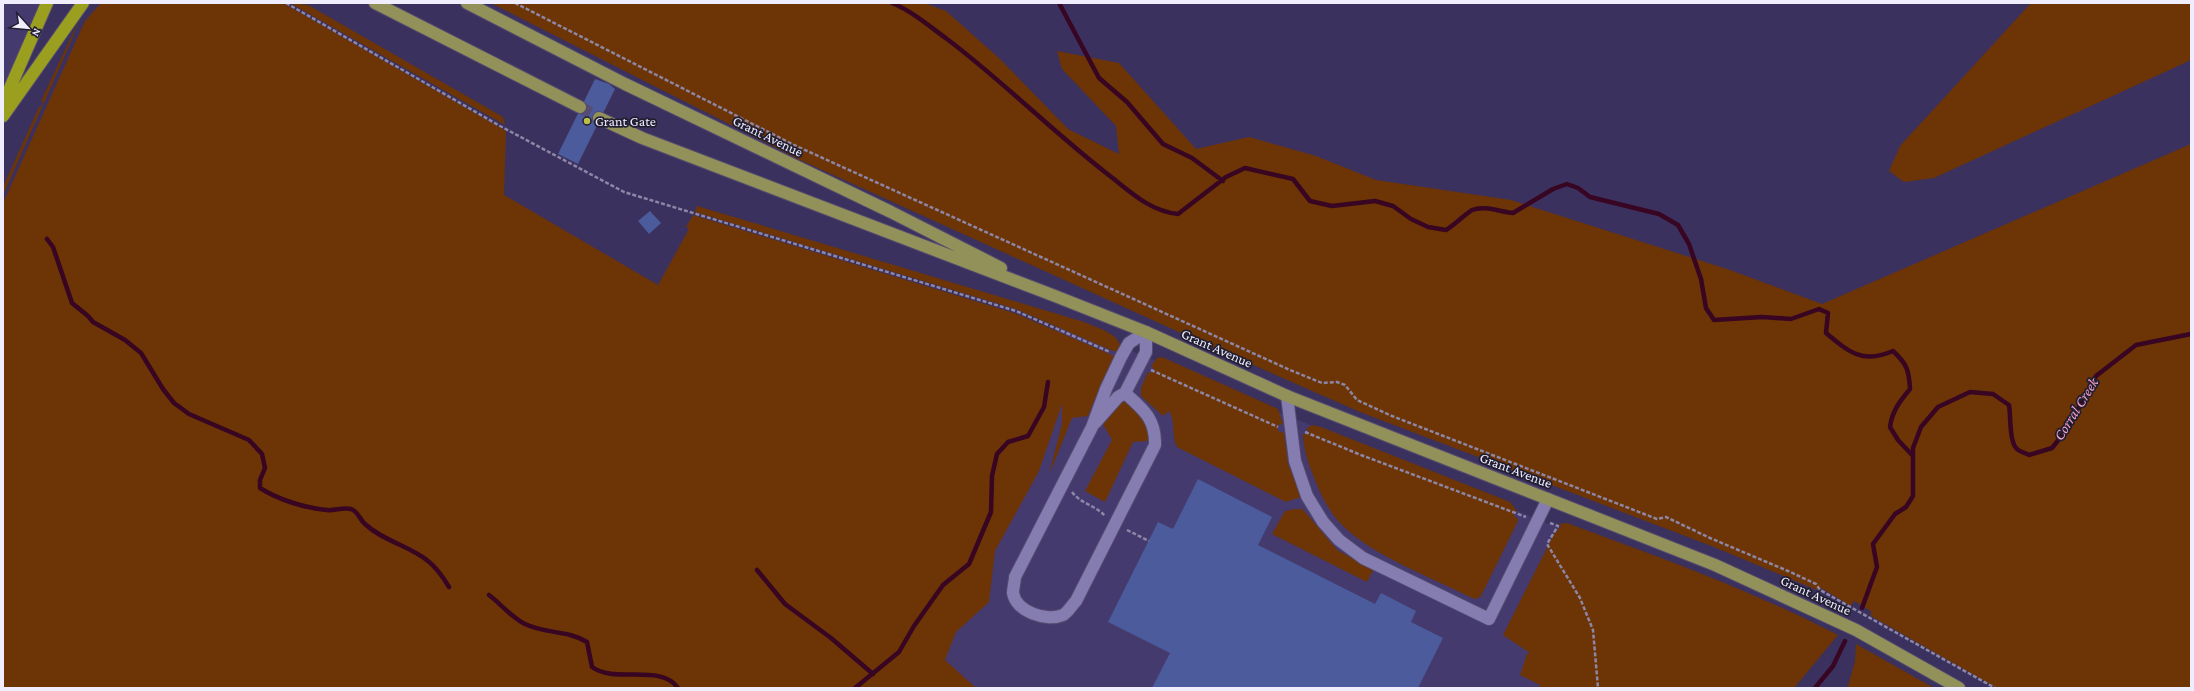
<svg xmlns="http://www.w3.org/2000/svg" width="2194" height="691" font-family="'Crimson Pro',serif">
<style>
.built{fill:#453a6e}
.green{fill:#6d3406}
.lines{fill:none;stroke-linecap:round;stroke-linejoin:round}
.stream{stroke:#380522;stroke-width:4.5}
.building{fill:#4b5b9c}
.minor-tunnel{stroke:#564d76;stroke-width:12;stroke-dasharray:12 6;stroke-linecap:butt}
.minor-casing{stroke:#544b6f;stroke-width:14}
.major-casing{stroke:#544b6f;stroke-width:14}
.highway-casing{stroke:#544b6f;stroke-width:14}
.path{stroke:#8d87a7;stroke-width:2.5;stroke-dasharray:4 2;stroke-linecap:butt}
.minor{stroke:#857daf;stroke-width:12}
.major{stroke:#929159;stroke-width:12}
.highway{stroke:#9a9f20;stroke-width:12}
.poi-dot{fill:#bac045;stroke:#211e32;stroke-width:1.5}
.labels{text-anchor:middle;dominant-baseline:central;stroke-width:3.5;stroke-linejoin:round;paint-order:stroke}
.poi-label{font-size:14px;fill:#efedfe;stroke:#211e32;text-anchor:start}
.street-label{font-size:14px;fill:#efedfe;stroke:#211e32}
.water-label{font-size:15px;font-style:italic;fill:#f5a1c6;stroke:#211e32}
</style>
<rect width="100%" height="100%" fill="#3b315e"/>
<path class="built" d="M3,3H47L3,104Z
M1062,322L1614,551L1546,688H915Z"/>
<path class="green" d="M101,3H283L506,131L504,195L658,285L689,229L686,227L693,215L1014,313L1112,355L1115,358L1096,396L1088,416L1072,418L1049,475L1062,423V404L1039,471L995,551L989,602L956,632L945,660L976,688H3V203L85,21Z
M290,3L308,5L503,117L505,125Z
M491,3H924L946,11L1000,59L1068,129L1119,154L1116,126L1062,69L1057,51L1119,63L1196,149L1249,137L1316,156L1376,180L1511,200L1730,270L1822,304L2191,144V688H1997L1871,616V611L1854,601L1851,606L1821,588L1817,590L1714,547L1360,412L1203,343L798,159Z
M2031,3H2191V60L1934,178L1904,182L1889,171L1900,146Z
M80,18L70,44L3,195V187L39,107H41L43,102L41,101Z
M697,206L1084,322C1096,328 1125,334 1119,351H1113L1016,309L695,212Z
M1162,357L1278,409L1283,424L1278,425V431L1284,433L1288,464L1301,497L1286,502L1177,447C1171,436 1176,422 1169,411L1163,416L1141,396V388L1148,372L1153,373L1155,370L1151,366L1157,358Z
M1126,398L1145,415L1151,438L1147,441L1133,442L1105,502L1085,491L1112,440L1103,424L1119,403Z
M1312,425L1321,427L1500,498L1510,502L1517,511L1515,512L1514,516L1518,519V521L1481,596L1476,599L1472,598C1433,578 1373,556 1342,525C1328,511 1320,493 1313,475C1308,463 1303,447 1303,434H1308L1309,431L1306,429Z
M1295,509H1302L1306,513L1337,550L1373,570L1367,582L1272,534L1285,511Z
M1567,523C1659,557 1751,590 1838,635L1794,688H1540V685L1520,675L1527,654L1530,653L1503,635L1554,534L1561,526L1559,524Z
M1856,644L1934,688H1845L1848,686L1855,661Z"/>
<g class="lines">
<path class="stream" d="M892,3C912,11 929,26 947,39C1004,82 1054,133 1110,176C1132,193 1150,211 1178,214L1226,177L1245,168L1293,179L1310,201L1332,206L1375,201L1393,206L1411,219L1428,227L1446,230C1453,226 1468,212 1472,210C1485,205 1500,212 1513,213L1553,189L1567,184L1578,188L1590,197L1659,214L1678,225L1689,244L1701,279L1706,308L1714,320L1762,317L1791,319L1819,309L1828,313L1826,333C1850,353 1863,364 1893,351C1907,364 1909,370 1910,389C1900,401 1892,411 1890,427L1898,440L1913,456
M1059,3L1099,78L1127,102L1163,144L1192,158L1223,181
M47,239L53,247L72,303L88,316L93,322L125,340L141,353L163,389L174,403L189,414L249,440L262,454L265,468L260,480V488C279,500 305,508 327,510C335,511 342,507 351,509C359,512 359,519 365,524C383,541 410,546 428,561C437,568 443,577 449,587
M757,570L785,604L831,638L873,674
M489,595C501,604 511,617 525,624C545,634 568,630 587,642L592,667C615,684 661,663 678,688
M1862,608L1877,567L1873,544L1895,514L1906,507L1913,496V448L1921,427L1938,407L1970,392L1993,394L2009,405C2011,417 2009,442 2017,449C2020,452 2026,453 2029,455L2052,448L2068,428L2096,376L2136,345L2191,334
M855,688L899,652L914,626L943,585L969,564L991,512L992,476L997,454L1008,442L1028,436L1044,407L1048,382
M1815,688L1833,666L1845,641"/>
</g>
<path class="building" d="M595,79L609,84L615,89L578,164L558,154Z
M650,211L661,223L649,234L638,221Z
M1198,479L1272,517L1258,545L1375,604L1381,593L1416,611L1411,622L1443,638L1418,688H1152L1170,653L1108,622L1158,522L1173,529Z"/>
<g class="lines">
<path class="minor-tunnel" d="M580,107L599,118"/>
<g class="minor-casing">
<path id="minor" d="M1146,332V352L1125,393C1143,409 1156,419 1155,445L1076,601C1072,605 1068,612 1063,615C1047,622 1016,612 1013,593C1013,588 1015,581 1015,577L1092,427L1106,389L1121,357L1129,343Z
M1287,396L1295,461L1307,496L1323,522L1339,540L1363,558L1489,619L1548,499
M1095,423L1118,397L1125,393"/>
</g>
<g class="major-casing">
<path id="major" d="M375,3L580,107
M467,3L625,84L891,212L1001,268
M599,118L642,138L1055,296L1146,332L1287,396L1715,565L1856,630L1959,688"/>
</g>
<g class="highway-casing">
<path id="highway" d="M3,104L47,3
M3,116L83,3"/>
</g>
<path class="path" d="M286,3L500,126L624,192L1016,311L1110,352
M515,3L794,145L1290,370L1322,383L1337,382L1345,385L1357,400L1392,416L1657,519L1666,517L1710,538L1788,571L1816,584L1820,590L1995,688
M1151,370L1278,427
M1305,432L1361,455L1526,517
M1072,492C1081,504 1095,505 1105,516
M1550,523L1558,526L1547,544L1580,598L1593,630L1598,688
M1127,530L1149,541"/>
<use href="#minor" class="minor"/>
<use href="#major" class="major"/>
<use href="#highway" class="highway"/>
</g>
<circle class="poi-dot" cx="587" cy="121" r="4"/>
<g class="labels">
<g class="poi-label">
<text x="595" y="121">Grant Gate</text>
</g>
<g class="street-label">
<text transform="translate(768 136) rotate(26)">Grant Avenue</text>
<text transform="translate(1217 348) rotate(24)">Grant Avenue</text>
<text transform="translate(1516 470) rotate(21)">Grant Avenue</text>
<text transform="translate(1816 595) rotate(25)">Grant Avenue</text>
</g>
<g class="water-label">
<text transform="translate(2076 409) rotate(-58)">Corral Creek</text>
</g>
</g>
<rect width="2194" height="691" fill="none" stroke="#efedfe" stroke-width="8"/>
<g transform="translate(28 28) rotate(117)" stroke="#211e32" stroke-width="3" paint-order="stroke">
<path d="M0-3L7 15L0 10L-7 15Z" fill="#efedfe"/>
<text y="-6" font-size="11" font-weight="bold" text-anchor="middle" fill="#efedfe">N</text>
</g>
</svg>
